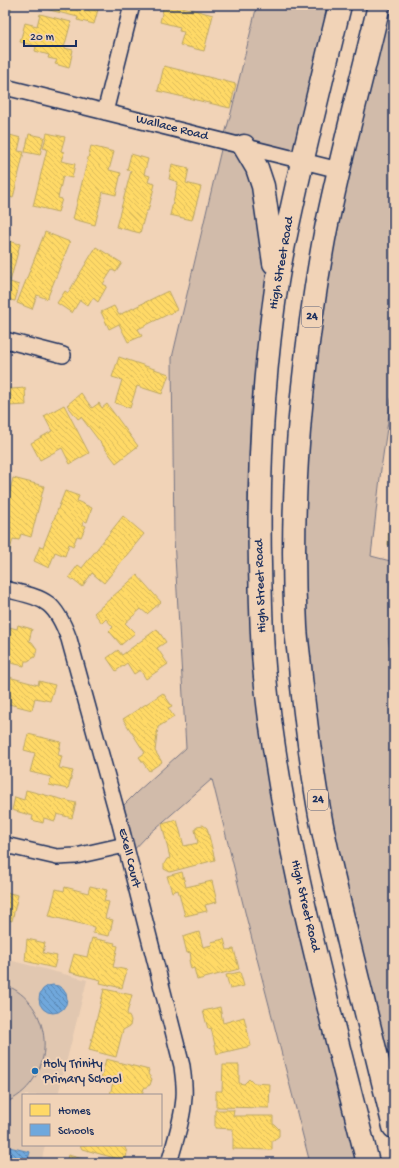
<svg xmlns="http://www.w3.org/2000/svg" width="399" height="1168" font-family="'Gochi Hand',sans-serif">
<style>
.built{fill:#e1c7b0}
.park{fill:#d1bbaa;stroke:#767584}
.homes{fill:url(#homes-back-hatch);stroke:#bba664}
.schools{fill:url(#schools-back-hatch);stroke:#5684b6}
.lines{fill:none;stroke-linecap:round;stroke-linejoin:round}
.minor-casing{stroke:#1b2f5e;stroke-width:18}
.primary-casing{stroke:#1b2f5e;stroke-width:25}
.minor{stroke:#f1d3b7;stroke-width:15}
.primary{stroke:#f1d3b7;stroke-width:22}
.poi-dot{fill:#1f6fb2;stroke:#f1d3b7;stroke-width:1.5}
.labels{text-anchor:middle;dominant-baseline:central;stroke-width:4;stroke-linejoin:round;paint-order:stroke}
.shield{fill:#f1d3b7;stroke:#5b6079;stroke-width:1}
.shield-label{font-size:12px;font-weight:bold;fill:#1b2f5e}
.street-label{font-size:13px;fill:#1b2f5e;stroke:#f1d3b7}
.poi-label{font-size:13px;fill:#1b2f5e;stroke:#f1d3b7;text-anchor:start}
</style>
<defs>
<pattern id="homes-back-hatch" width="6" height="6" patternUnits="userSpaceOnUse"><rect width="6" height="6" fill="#ffd966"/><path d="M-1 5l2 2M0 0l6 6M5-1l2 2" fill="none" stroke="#dabb5b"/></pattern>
<pattern id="schools-back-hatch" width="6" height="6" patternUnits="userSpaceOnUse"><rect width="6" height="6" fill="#6fa8dc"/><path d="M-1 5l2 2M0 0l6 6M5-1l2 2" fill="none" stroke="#5a89b6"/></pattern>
</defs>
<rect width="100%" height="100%" fill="#f1d3b7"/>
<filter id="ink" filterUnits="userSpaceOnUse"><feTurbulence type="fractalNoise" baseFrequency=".025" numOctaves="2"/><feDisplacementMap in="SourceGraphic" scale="8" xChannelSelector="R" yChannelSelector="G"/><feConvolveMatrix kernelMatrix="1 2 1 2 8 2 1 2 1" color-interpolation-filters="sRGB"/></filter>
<g filter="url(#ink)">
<path class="built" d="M5,959L87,980L58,1095H23V1145H45L41,1163H5Z"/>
<path class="park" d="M257,5H340L302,161L245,147L277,282L265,675L368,1163H310L247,920L212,779L148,835L128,856L117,812L137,792L186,748L174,539L172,358L223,141L231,113Z
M379,5H394V380L381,469L371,556L394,562V640L388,638L394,675V1127L310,748L300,408Z
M5,985C42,998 56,1048 33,1080C26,1091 16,1098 5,1103Z"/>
<path class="homes" d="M5,5H12L7,25H5Z
M29,5H93L99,6L94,24L77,20L78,17Z
M164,5H175L213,15L204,51L180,45L184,32L179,31L180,27L160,22Z
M40,14L71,22L64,48L73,50L69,68L55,64L57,60L48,58L49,55L35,51L36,46L20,42L25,23L37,26Z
M164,66L236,84L230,108L158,91Z
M47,133L65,137L61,151L64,152L61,161L75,164L72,178L63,176L58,198L62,199L58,212L33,206L47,149L43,148Z
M6,134L21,138L18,151L24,152L13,198L5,196V137Z
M29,134L44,137L40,155L25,152Z
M91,146L114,152L109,170L121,173L116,195L103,192L95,225L73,219Z
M131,154L148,159L144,174L150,176L148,182L155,184L148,211H146L140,233L116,227L131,171L127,170Z
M172,164L189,168L186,183L201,187L192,220L170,215L178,182L169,179Z
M45,232L70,242L47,299L37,295L32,309L17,303Z
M5,240L20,244L10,282L19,285L15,301L5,299Z
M96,247L122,263L116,272L112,270L103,284L107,286L98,302L93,298L88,306L80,300L72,313L57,303L65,291L68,293Z
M168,291L177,310L138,329L142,336L128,342L119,324L109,329L101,312L114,306L119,315Z
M119,357L169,374L162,394L137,386L130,408L115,403L122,380L112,377Z
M5,387L12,389L25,388L26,405L8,406L5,417Z
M81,393L92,408L99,403L102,408L107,404L138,446L116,463L81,417L78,419L67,405Z
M64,405L89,453L70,464L62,448L40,460L31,443L52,431L44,416Z
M13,478L44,486L31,537L21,534L19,540L13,539L8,557L5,556V511Z
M65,491L79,496L77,501L92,508L87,522L84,521L82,524L86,526L81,537L77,536L73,546L69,544L65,556L55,552L49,568L34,561L40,546L43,547Z
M123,516L144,534L104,583L92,573L82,587L69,577L78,565L82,568Z
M389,523L394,524V545H388Z
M137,575L161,602L147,614L141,609L125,623L135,633L121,645L109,631L113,627L106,619L102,623L94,613Z
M18,625L32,629L29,641L32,642L37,649L35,657L28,661H25L24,666L11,663L12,658L5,656V626L17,629Z
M157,629L166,642L157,648L168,664L146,679L140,670L134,674L127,663L116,671L107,658L118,650L122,655Z
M5,676L38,685L39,681L55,685L50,701L35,698L32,710L5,703Z
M163,693L172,706L168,708L174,717L158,727L155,751L162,762L149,771L139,757L145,753L123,719Z
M28,734L61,742L58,755L62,756L59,768L73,771L68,789L49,785L51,777L30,772L35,753L24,750Z
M26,790L76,803L72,818L57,814L55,821L44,818L43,823L32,820L33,816L12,810L15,797L24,800Z
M177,820L184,846L198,843L195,830L197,826L203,825L207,828L215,860L170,872L164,869V864L167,859L170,858L162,824Z
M182,872L186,887L212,881L217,902L205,905L207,911L185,916L178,890L172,892L167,876Z
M90,886L107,890L104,901L109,902L105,918L113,920L109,936L93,933L94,927L49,916L56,889L64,891L65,887L88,893Z
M5,892L18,895L12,921L9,920L5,936Z
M199,932L203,947L212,945L211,942L224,939L227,950L234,949L239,969L197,980L194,968L191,969L189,960L191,959L190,952L187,953L183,937Z
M92,938L115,943L114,945L118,946L113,967L127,970L122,988L100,983L101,980L69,972L74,954L87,957Z
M27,939L45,943L43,953L57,956L54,968L25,961Z
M240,972L244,986L230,989L226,975Z
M104,989L132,995L127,1013L131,1020L130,1026L123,1030L116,1057L89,1050Z
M220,1007L223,1023L244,1017L251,1046L217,1054L211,1028L208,1029L203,1011Z
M106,1059L149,1070L148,1074L152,1079L150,1085L144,1088L142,1095H110L113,1082L101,1079Z
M223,1065H239V1083L244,1084L249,1079L253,1083L270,1084L269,1108L216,1107V1091H222Z
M215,1110H234L233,1116H273V1124L275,1125L279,1129V1136L274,1140H272V1150L233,1149V1129L215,1128Z
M80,1145H125V1148L127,1152L126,1158L122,1160L82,1149Z
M68,1155L98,1163H66Z
M216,1158L258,1162V1163H210L211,1161Z"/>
<path class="schools" d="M39 999a14 14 0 1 1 28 0a14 14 0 1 1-28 0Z
M5,1146L30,1152L27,1163H5Z"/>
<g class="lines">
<g class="minor-casing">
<path id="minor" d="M5,87L339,170
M105,112L132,5
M5,340L63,355
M5,589C44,599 54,598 69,639L119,820L182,1066C183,1076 185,1086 184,1097C183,1118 175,1142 169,1163
M5,845L57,857L76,856L125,845"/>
</g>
<g class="primary-casing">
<path id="primary" d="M340,5C325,66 310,127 296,189C289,220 282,251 277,282C263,375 258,470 260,565C261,602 261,640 265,677C282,842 328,1003 368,1163
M379,5C361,83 339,161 324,239C301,367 289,497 296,627C297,644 300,661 301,678C306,724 312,770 320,815C328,858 339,900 349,943C364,1004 379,1066 394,1127
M244,146L257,168L263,186L274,263"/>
</g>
<use href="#minor" class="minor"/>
<use href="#primary" class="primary"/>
</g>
</g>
<circle class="poi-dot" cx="35" cy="1071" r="4"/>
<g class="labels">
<g class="shield">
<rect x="302" y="307" width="20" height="20" rx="3"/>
<rect x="308" y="790" width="20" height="20" rx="3"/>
</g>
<g class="shield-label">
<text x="312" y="317">24</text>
<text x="318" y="800">24</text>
</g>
<g class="street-label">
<text transform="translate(172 128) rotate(14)">Wallace Road</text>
<text transform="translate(282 263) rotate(-80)">High Street Road</text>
<text transform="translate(261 586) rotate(-92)">High Street Road</text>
<text transform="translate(129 858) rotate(76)">Exell Court</text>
<text transform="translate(305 906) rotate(77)">High Street Road</text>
</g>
<g class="poi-label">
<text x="43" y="1064">Holy Trinity<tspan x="43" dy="15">Primary School</tspan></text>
</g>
</g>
<rect width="399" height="1168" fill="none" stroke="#f1d3b7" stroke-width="20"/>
<rect x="10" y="10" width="379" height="1148" fill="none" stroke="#1b2f5e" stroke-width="1.5" filter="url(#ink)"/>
<rect x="22" y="1094" width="140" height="52" fill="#f1d3b7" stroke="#9b9193"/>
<rect x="30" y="1104" width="20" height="12" fill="#ffd966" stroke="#9b9193"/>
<text x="58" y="1114" font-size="12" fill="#1b2f5e">Homes</text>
<rect x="30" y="1124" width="20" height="12" fill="#6fa8dc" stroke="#9b9193"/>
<text x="58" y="1134" font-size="12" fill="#1b2f5e">Schools</text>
<path d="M24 40v6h52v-6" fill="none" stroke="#1b2f5e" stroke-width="2"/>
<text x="30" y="40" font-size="12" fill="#1b2f5e" stroke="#f1d3b7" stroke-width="3" paint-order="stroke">20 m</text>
</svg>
